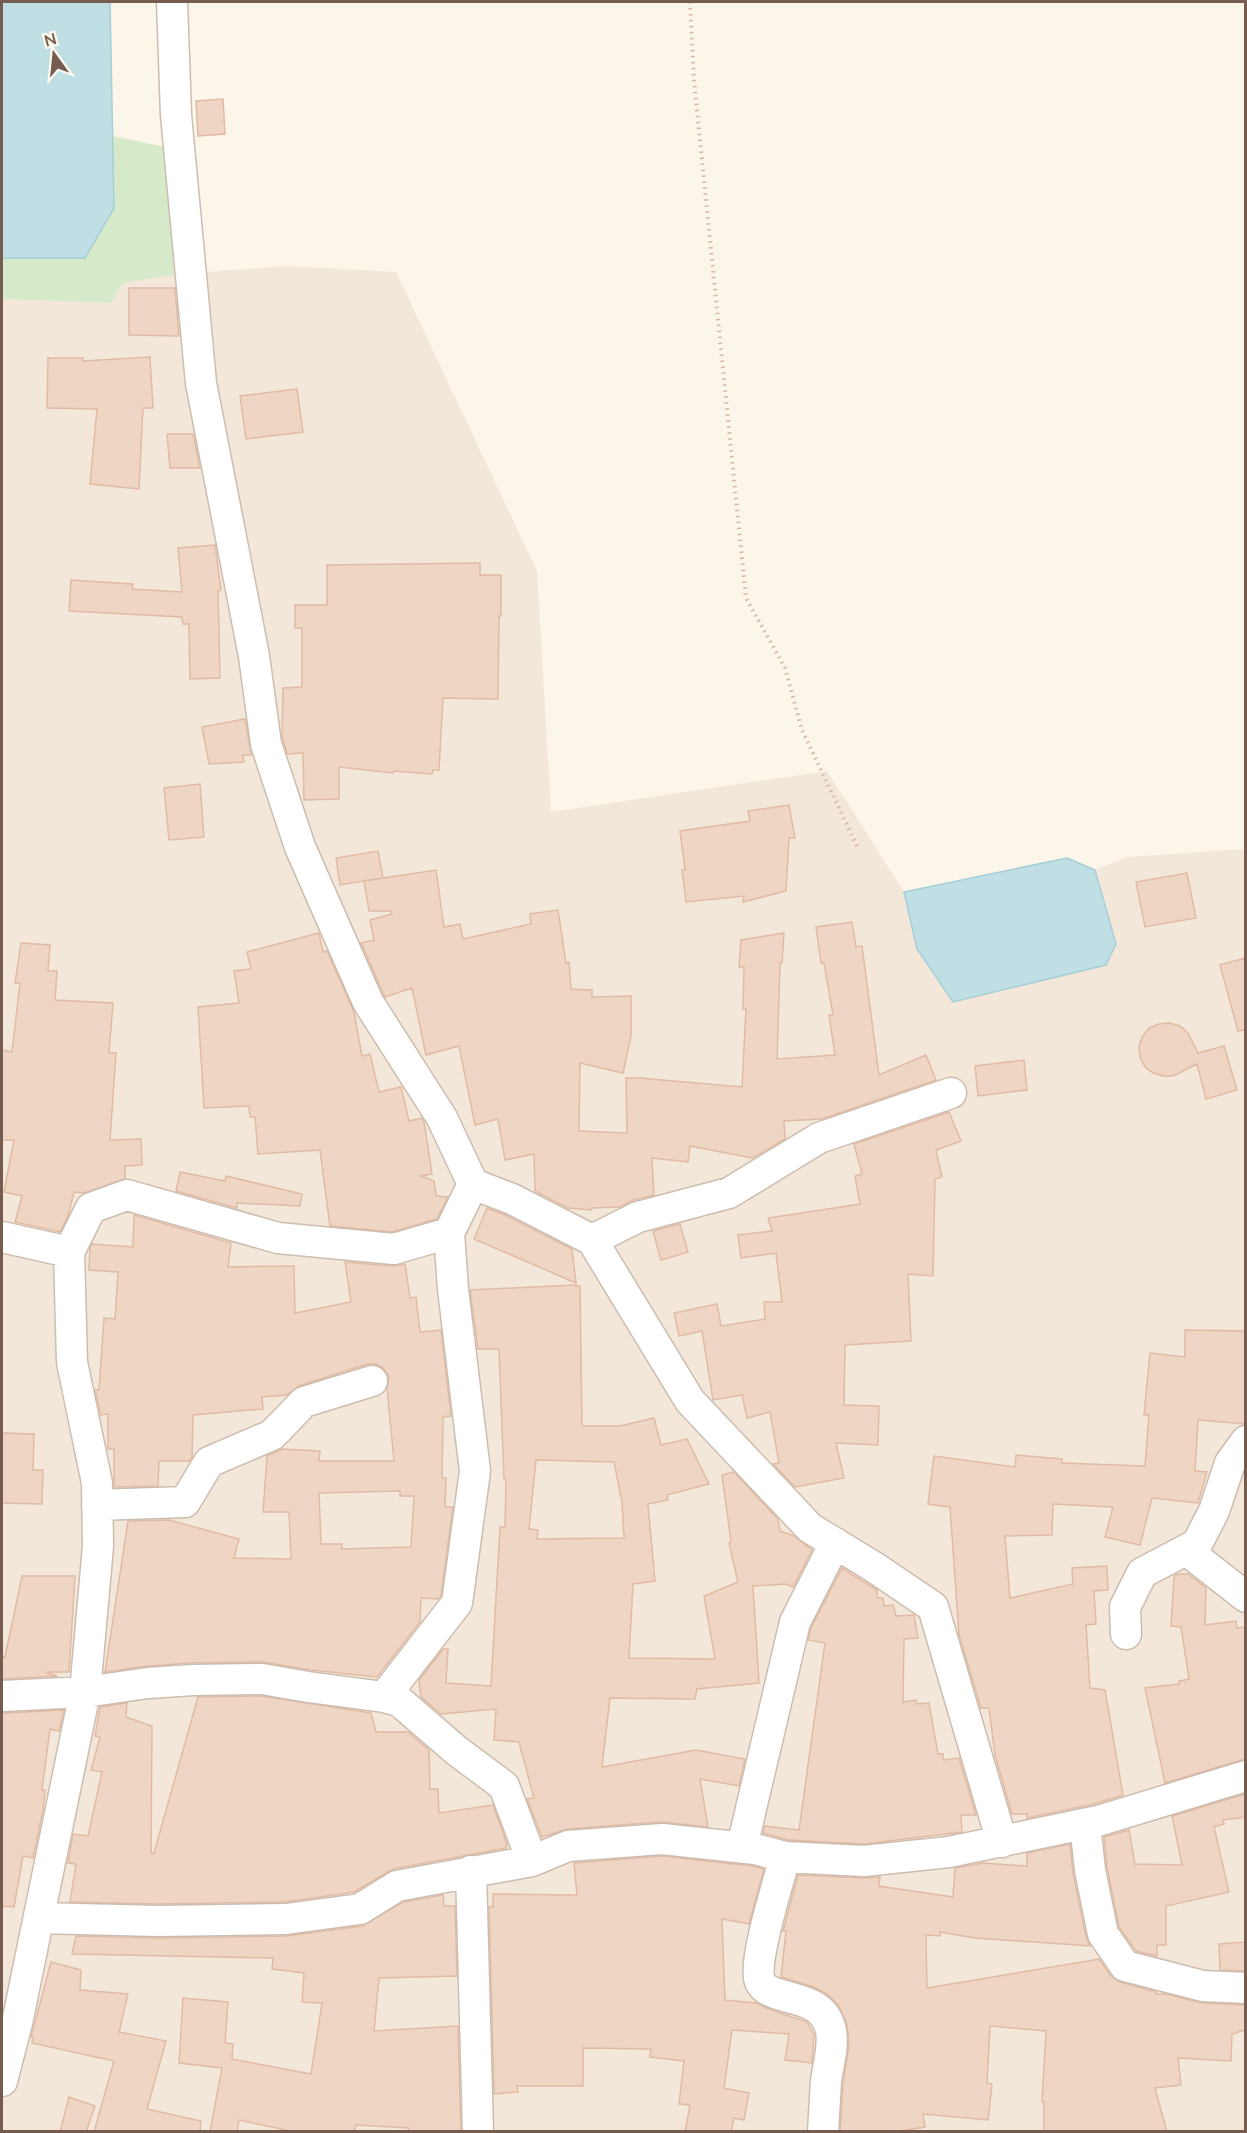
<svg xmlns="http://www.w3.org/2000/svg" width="1247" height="2133" font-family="'Nunito Sans',sans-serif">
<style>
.residential{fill:#f3e7d9}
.green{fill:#d6e9c9}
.water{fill:#bfdfe4;stroke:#a6ced6;stroke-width:1.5}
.building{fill:#efd5c3;stroke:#e1bba4;stroke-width:1.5;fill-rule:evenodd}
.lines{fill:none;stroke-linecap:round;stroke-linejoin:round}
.street-casing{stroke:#cdbdb0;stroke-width:33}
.path{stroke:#d5b8a6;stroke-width:4;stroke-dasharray:1.5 4.5;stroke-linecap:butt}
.street{stroke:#fff;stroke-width:30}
</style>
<rect width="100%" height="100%" fill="#fbf5ea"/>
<path class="residential" d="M288,266L396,272L537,571L551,812L827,771L904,892L917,949L1115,944L1095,870L1127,857L1245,849V2131L2,2132V299L111,303L123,283L180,274Z"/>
<path class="green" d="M113,136L170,148L180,274L123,283L111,303L2,299V258H85L114,208Z"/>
<path class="water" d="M2,2H110L114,208L85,258H2Z
M1067,858L1095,870L1116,944L1106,965L953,1002L917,949L904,892Z"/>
<path class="building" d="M223,99L225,134L198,136L196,101Z
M129,288H175L179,336L129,335Z
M150,357L153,408H143L139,489L90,484L97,409L47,408L48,358H83V361Z
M297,389L303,432L246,439L240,396Z
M167,434H193L200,468H170Z
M215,545L221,590L218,591L220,678L190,679L189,624H183L182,617L69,611L71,580L133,584L132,589L182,592L178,548Z
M480,563V575H501V616H499L498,699L443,698L439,770H433L432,774L394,771L393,773L339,767V799L304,800L303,753L287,754L282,735L283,688L302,687V628H295V605H327V565Z
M245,719L251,755H243L244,762L209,764L202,727Z
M200,784L204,837L169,840L164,788Z
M789,805L795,838H789L786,891L743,902L744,896L686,902L682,870H685L680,831L750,821L748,811Z
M378,851L383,878L340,885L336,858Z
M436,870L444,927L460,924L463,939L531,924L530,914L558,910L566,963L569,962L571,989L592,990V997L631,996V1036L623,1073L580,1063L579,1131L627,1133L626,1078H640L742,1087L746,1009H743L744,967H739L741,940L784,933L782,963H780L777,1059L835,1055L829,1015H833L824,963H821L816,927L852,922L856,947L862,946L879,1075L926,1055L936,1080L822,1119L784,1121L785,1139L752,1158L690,1146L688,1162L652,1158L654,1195L633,1200L620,1207L591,1208V1210L568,1208L535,1191L534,1154L505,1160L498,1119L475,1125L459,1046L426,1055L412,988L385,997L361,943L374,940L370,920L392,914L391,911H369L364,881Z
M1187,873L1196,918L1145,927L1136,882Z
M319,933L323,952L327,951L354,1012L362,1056L370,1054L379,1092L401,1087L409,1121L422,1118L424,1122L432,1174L421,1176L434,1181L436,1196L448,1197L437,1219L392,1232L330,1226L320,1150L258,1154L255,1117H250L249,1106L204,1108L198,1007L239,1003L234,971L251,969L247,952Z
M21,943L50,945L48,971H57L55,1000L113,1003L109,1053H116L110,1140L141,1139L142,1165L125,1166V1179L84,1193L74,1192L68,1216L60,1232L15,1222L22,1196L4,1192L14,1140H2V1050L12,1052L20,983H15Z
M1245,958V1030L1238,1031L1220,965Z
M1169,1023L1180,1026L1188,1033L1198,1053L1224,1046L1237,1090L1206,1099L1197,1064L1173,1076H1163L1153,1073L1145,1067L1140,1057L1139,1047L1142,1037L1149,1028L1159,1024Z
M1024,1060L1027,1090L978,1096L975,1066Z
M949,1112L961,1141L936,1150L942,1177L935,1179L933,1276L908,1274L911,1341L845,1345L844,1405L879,1406L878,1445L836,1443L844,1478L795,1487L773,1464L779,1463L770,1412L747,1418L742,1395L713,1400L702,1331L679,1336L674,1313L717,1304L721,1326L765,1319L764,1302H782L776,1253L741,1258L738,1235L772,1231L768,1218L860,1204L855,1176L862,1174L854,1144Z
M180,1172L225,1181L226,1176L302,1194L300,1206L237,1203V1208L176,1191Z
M487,1208L505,1215L572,1249L576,1283L474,1239Z
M134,1215L231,1243L228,1267L294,1266L295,1313L351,1302L345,1262L392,1266L405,1264L410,1298L416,1297L420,1332L441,1330L451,1416L443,1417L442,1478H446L445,1507H453L441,1596L438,1599L421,1598L420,1622L377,1677L311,1670L262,1662L192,1663L147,1666L105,1672L128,1521L169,1520L239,1539L234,1558L291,1559L289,1512H263L267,1456L282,1449L320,1451L319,1461H394L387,1388L389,1376L383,1368L376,1364H367L299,1386L287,1395L262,1397L263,1409L193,1415L192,1457L189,1461H159L158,1486L114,1487V1449H108V1414L101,1415L95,1390H99L104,1318L115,1319L118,1272L89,1270L90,1248L92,1244L133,1247ZM400,1491V1496H414L411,1547L342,1549V1544H321L319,1493Z
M680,1224L688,1252L661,1260L653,1231Z
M576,1285V1286H580L582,1426H620L654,1418L661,1445L687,1439L709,1484L667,1495L668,1500L648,1504L655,1581L633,1584L629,1658L715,1659L704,1596L738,1582L729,1543L731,1542L722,1475L734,1472L778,1519L780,1531L794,1536L812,1550L793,1587L786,1584L753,1586L759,1683L697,1689L695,1699L610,1698L602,1767L696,1750L745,1759L739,1786L700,1779L708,1827L661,1822L567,1829L542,1837L527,1799L534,1798L519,1742L494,1740L496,1709L441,1714L421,1697L419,1680L443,1649H448L446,1683L491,1686L500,1527H505L506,1480L504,1479L499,1349H478L470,1290ZM536,1460L614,1462L622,1502L624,1538L537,1539L538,1530L529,1529Z
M1185,1330L1245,1331V1424L1198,1420L1195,1471L1207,1472L1198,1503L1152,1498L1140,1545L1105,1537L1113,1507L1053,1504L1052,1535L1005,1536L1010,1598L1073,1584L1072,1568L1107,1566L1108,1590L1094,1591L1096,1624L1086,1625L1090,1688L1105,1690L1123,1795L1094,1804L1027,1818V1814H1012L995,1755L989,1708H981L959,1635L950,1507L928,1504L934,1456L1015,1467L1016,1455L1062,1459V1463L1145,1466L1149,1415H1144L1150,1353L1185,1357Z
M2,1433L34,1434L33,1470H43L42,1504L2,1503Z
M842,1568L877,1590V1598H883L884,1606L893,1605L896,1616L914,1615L918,1638L904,1639L903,1702L916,1700L917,1704L929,1703L938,1754H943V1760L959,1758L976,1815H961L962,1832L864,1844L788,1840L763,1833L765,1826L799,1830L825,1643L808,1640L811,1628Z
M1178,1574H1188L1206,1588L1205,1625L1236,1621L1237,1628L1245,1627V1759L1165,1783L1145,1688L1179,1684V1681L1189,1679L1181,1627L1171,1626L1174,1576Z
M22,1576H75L69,1672H46L57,1676L2,1679V1656L5,1657Z
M261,1696L371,1713L376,1732H408L429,1750L430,1789H438L439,1813L493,1805L507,1844L506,1848L393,1869L354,1892L285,1902L158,1904L70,1902L76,1864L68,1863L73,1834L88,1836L102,1772L91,1770L100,1737L95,1736L100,1707L127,1703L126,1717L152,1726L151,1853H154L198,1697Z
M64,1710L59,1731L50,1729L42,1790H45L43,1810L33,1858L23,1856L14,1907L2,1906V1713Z
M1245,1794V1817L1223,1820L1224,1824L1214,1827L1229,1892L1166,1906V1945H1157V1956L1136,1951L1119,1927L1107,1867L1104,1837L1129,1830L1135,1864L1182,1865L1172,1816Z
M1070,1844L1073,1873L1086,1937L1090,1946L975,1938L940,1932V1936L926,1935L927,1988L1099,1959L1111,1976L1120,1982L1156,1992V1994H1166L1202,2003L1245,2005V2030L1232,2034L1231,2061L1178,2058L1181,2085L1155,2088L1167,2132H1044V2102H1042L1046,2031L990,2026L987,2083L992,2084L988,2120L923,2114L925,2127L893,2132H840L843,2083L849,2045L847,2025L839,2006L826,1993L811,1986L781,1977L786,1931H783L798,1875L863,1878L880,1877L879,1886L953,1897L955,1868L983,1863L1027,1866V1853Z
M662,1856L752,1866L764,1869L749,1924L722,1919L725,2000L757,2003L766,2008L807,2022L814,2035L812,2063L785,2060L789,2034L732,2030L724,2088L749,2093L744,2120L734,2118L731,2132H685L690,2105L679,2104L684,2061L650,2057L651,2049L583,2048V2086H517L518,2092L494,2094L489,1907H493V1894L577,1895L574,1863Z
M443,1895L444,1906H455L457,1976L379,1978L374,2031L458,2026L461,2132H408L409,2128L356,2125L354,2132H295L239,2120L237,2132H210L222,2068L179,2063L183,1998L228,2002L225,2043L233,2044L232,2059L311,2074L322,2003L302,2002L304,1973L272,1969L273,1958L72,1954L76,1936L158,1938L286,1936L362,1926L403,1902Z
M1245,1942V1971L1220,1970L1219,1944Z
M51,1962L81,1970L80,1990L128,1994L119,2032L166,2041L147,2109L201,2121L200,2132H94L114,2061L32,2043L33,2037H31Z
M69,2097L95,2106L86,2132H60Z"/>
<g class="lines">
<g class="street-casing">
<path id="street" d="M172,2L176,115L201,383L254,656L266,744L300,847L368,1002L442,1118L473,1184L512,1199L592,1240L690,1401L810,1528L874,1567L933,1607L1002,1842
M2,1237L69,1252L91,1208L127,1195L278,1238L394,1249L449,1233L473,1184
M592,1240L638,1217L729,1193L819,1138L951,1093
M97,1505L185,1502L209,1462L272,1435L304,1402L372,1381
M1186,1550L1246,1597
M1126,1634L1125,1607L1142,1573L1197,1544L1214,1511L1230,1463L1246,1441
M2,1696L85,1692L148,1683L193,1680L262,1679L308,1687L384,1697L399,1701L457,1751L504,1786L532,1861
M384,1697L457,1603L475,1471L453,1289L449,1233
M1085,1824L1090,1870L1103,1934L1125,1966L1203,1986L1246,1988
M742,1847L795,1622L835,1543
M785,1857C778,1884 755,1954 759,1978C764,2005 823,1988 831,2031C834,2047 828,2065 826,2081C825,2098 824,2115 823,2132
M471,1871L478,2132
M39,1918L158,1921L286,1919L360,1909L397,1886L532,1861L568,1846L662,1839L755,1849L785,1857L864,1861L949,1852L1098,1821L1246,1776
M2,2081L17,2023L85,1692L98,1546L97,1483L72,1362L69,1252"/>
</g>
<path class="path" d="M690,2L694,80L746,598L785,668L802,730L857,846"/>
<use href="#street" class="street"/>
</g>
<rect width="1247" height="2133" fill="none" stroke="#755c4e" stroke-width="6"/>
<g transform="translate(54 54) rotate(345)" stroke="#fef9f0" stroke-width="4.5" paint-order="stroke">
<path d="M0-4.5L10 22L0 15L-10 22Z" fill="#755c4e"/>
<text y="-9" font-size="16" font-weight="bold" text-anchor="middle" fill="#755c4e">N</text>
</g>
</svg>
